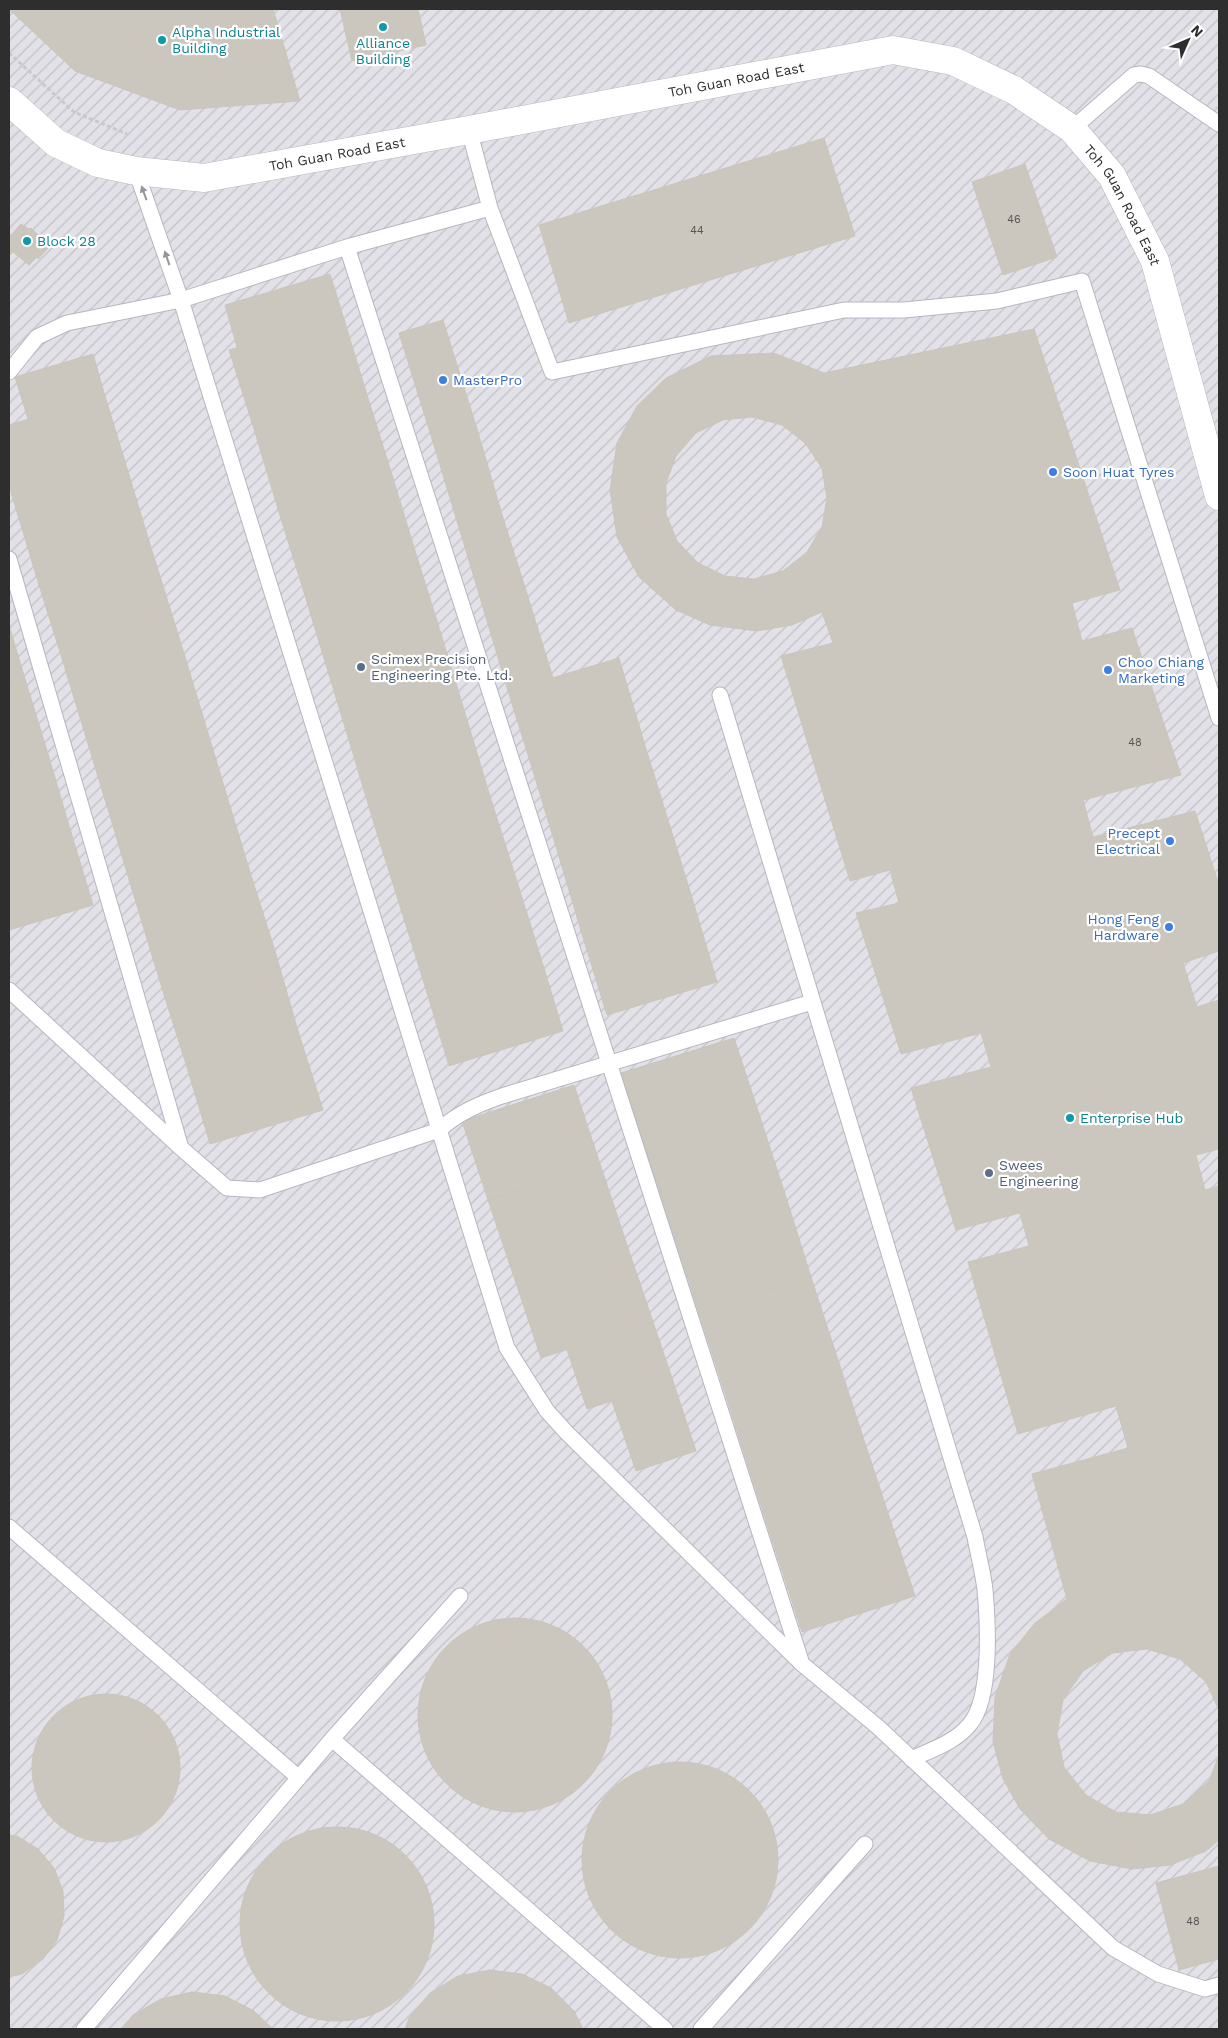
<svg xmlns="http://www.w3.org/2000/svg" width="1228" height="2038" font-family="'Work Sans',sans-serif">
<style>
.industrial{fill:url(#industrial-furrows)}
.building{fill:#cbc7bf;stroke:#cbc5ba;fill-rule:evenodd}
.lines{fill:none;stroke-linecap:round;stroke-linejoin:round}
.lane-casing{stroke:#b4b7c1;stroke-width:17}
.secondary-casing{stroke:#b4b7c1;stroke-width:29}
.path{stroke:#c9c9c9;stroke-width:3;stroke-dasharray:4 2.5;stroke-linecap:butt}
.lane{stroke:#fff;stroke-width:15}
.secondary{stroke:#fff;stroke-width:28}
.oneway{fill:#969696}
.culture-dot{fill:#0f9aa8;stroke:#fff;stroke-width:2}
.shop-dot{fill:#3f7fe0;stroke:#fff;stroke-width:2}
.service-dot{fill:#5c6f8a;stroke:#fff;stroke-width:2}
.labels{text-anchor:middle;dominant-baseline:central;stroke-width:4.5;stroke-linejoin:round;paint-order:stroke}
.number-label{font-size:11px;fill:#555452}
.culture-label{font-size:14px;fill:#0d838f;stroke:#fff;text-anchor:start}
.street-label{font-size:14px;fill:#2e2e2e;stroke:#fff}
.shop-label{font-size:14px;fill:#366cbe;stroke:#fff;text-anchor:start}
.service-label{font-size:14px;fill:#4e5e75;stroke:#fff;text-anchor:start}
</style>
<defs>
<pattern id="industrial-furrows" width="10" height="10" patternUnits="userSpaceOnUse" patternTransform="scale(1.25)"><rect width="10" height="10" fill="#e3e1e8"/><path d="M-1 1l2-2M0 10L10 0M9 11l2-2" fill="none" stroke="#c3c1c7"/></pattern>
</defs>
<rect width="100%" height="100%" fill="#efe9e1"/>
<path class="industrial" d="M9,9H1219V2029H9Z"/>
<path class="building" d="M9,9H273L300,101L180,110L75,71Z
M340,9H418L426,45L352,61Z
M824,138L855,236L569,323L539,225Z
M1025,164L1057,257L1003,275L972,182Z
M21,224L29,229L31,228L50,246L38,259L37,257L29,265L13,252L9,256V234L11,235Z
M330,274L343,316L237,347L225,305Z
M343,316L367,395L254,429L229,350Z
M443,320L477,429L433,442L399,333Z
M1034,329L1120,590L1072,603L1082,641L1132,628L1181,775L1083,800L1093,837L1195,811L1219,885V951L1183,963L1197,1007L1219,1000V1149L1196,1155L1205,1190L1219,1186V1710L1206,1682L1180,1659L1147,1649L1113,1653L1083,1671L1063,1700L1057,1734L1064,1767L1086,1795L1116,1812L1150,1815L1183,1804L1209,1781L1219,1755V1840L1206,1851L1170,1865L1132,1869L1090,1861L1049,1839L1020,1809L1003,1779L993,1742L995,1697L1010,1654L1035,1623L1067,1599L1032,1474L1128,1448L1116,1406L1018,1434L968,1262L1029,1246L1020,1213L956,1230L911,1088L991,1067L981,1033L901,1054L856,913L899,903L890,870L850,881L781,656L833,643L822,612L792,625L757,631L710,625L676,610L639,577L617,537L610,490L617,443L637,406L666,378L711,356L774,353L824,373ZM752,417L782,425L805,443L822,468L827,498L822,527L807,552L783,571L754,579L725,576L698,563L677,541L666,514V483L676,456L696,433L723,420Z
M93,354L105,396L28,419L15,377Z
M367,395L392,475L278,509L254,429Z
M105,396L129,475L16,509L9,485V425Z
M477,429L503,518L460,531L433,442Z
M129,475L153,554L40,588L16,509Z
M392,475L416,554L303,589L278,509Z
M503,518L523,581L479,594L460,531Z
M153,554L178,634L65,668L40,588Z
M416,554L441,634L327,668L303,589Z
M523,581L553,678L508,691L479,594Z
M9,625L25,679L9,684Z
M178,634L202,713L89,747L65,668Z
M441,634L465,713L351,747L327,668Z
M619,658L643,739L533,771L508,691Z
M25,679L48,754L9,766V684Z
M202,713L226,793L113,826L89,747Z
M465,713L489,793L375,827L351,747Z
M643,739L668,820L558,853L533,771Z
M48,754L70,829L9,848V766Z
M226,793L250,872L137,906L113,826Z
M489,793L514,872L400,906L375,827Z
M668,820L693,901L582,934L558,853Z
M70,829L93,905L9,930V848Z
M250,872L275,951L161,985L137,906Z
M514,872L539,952L425,986L400,906Z
M693,901L717,982L607,1015L582,934Z
M275,951L298,1031L186,1064L161,985Z
M539,952L563,1031L449,1066L425,986Z
M298,1031L323,1110L210,1144L186,1064Z
M734,1038L760,1117L647,1153L621,1073Z
M574,1085L600,1164L488,1200L462,1121Z
M760,1117L786,1197L673,1233L647,1153Z
M600,1164L626,1242L515,1280L488,1200Z
M786,1197L811,1277L699,1313L673,1233Z
M626,1242L653,1322L541,1358L515,1280Z
M811,1277L837,1357L725,1393L699,1313Z
M653,1322L673,1381L587,1409L567,1350Z
M837,1357L863,1437L750,1472L725,1393Z
M673,1381L696,1451L636,1471L612,1401Z
M863,1437L889,1516L776,1552L750,1472Z
M889,1516L915,1596L802,1632L776,1552Z
M418 1715a97 97 0 1 1 194 0a97 97 0 1 1-194 0Z
M32 1768a74 74 0 1 1 148 0a74 74 0 1 1-148 0Z
M582 1860a98 98 0 1 1 196 0a98 98 0 1 1-196 0Z
M240 1924a97 97 0 1 1 194 0a97 97 0 1 1-194 0Z
M9,1835L17,1836L38,1849L54,1868L63,1891L64,1916L57,1940L43,1959L22,1974L9,1977Z
M1219,1866V1959L1179,1970L1156,1883Z
M490,1970L522,1974L551,1988L574,2011L583,2029H405L409,2018L430,1993L458,1976Z
M192,1992L225,1996L254,2011L273,2029H121L133,2015L161,1999Z"/>
<g class="lines">
<g class="lane-casing">
<path id="lane" d="M1072,129L1134,75L1141,74L1149,76L1219,124
M469,130L490,208L552,372L844,310H904L997,301L1082,281L1219,718
M136,171L181,300L507,1348L547,1411L567,1433L802,1664L878,1727L1113,1948L1158,1974L1205,1989L1219,1985
M347,247L801,1661
M9,372L37,337L67,323L181,300L347,247L490,208
M9,559L181,1148
M720,695L975,1537C978,1554 983,1572 985,1590C988,1623 992,1698 970,1724C956,1742 931,1750 911,1759
M9,990L181,1148L227,1188L260,1190L439,1130C458,1113 479,1104 502,1096L812,1002
M9,1527L299,1778
M332,1739L665,2029
M84,2029L332,1739L460,1596
M701,2029L865,1844"/>
</g>
<g class="secondary-casing">
<g id="secondary">
<path id="s1" d="M9,101L56,143L98,163L136,171L204,178L469,130L893,50L953,61L1014,90L1072,129L1112,176L1155,261L1219,496"/>
</g>
</g>
<path class="path" d="M9,53L74,112L127,134"/>
<use href="#lane" class="lane"/>
<use href="#secondary" class="secondary"/>
</g>
<defs><path id="oneway-solid" d="M-6-.8H1V-3.2L6.5 0L1 3.2V.8H-6Z" transform="scale(1.25)"/></defs>
<g class="oneway">
<use href="#oneway-solid" transform="translate(144 193) rotate(-110)"/>
<use href="#oneway-solid" transform="translate(167 258) rotate(-109)"/>
</g>
<g class="culture-dot">
<circle cx="383" cy="27" r="5"/>
<circle cx="162" cy="40" r="5"/>
<circle cx="27" cy="241" r="5"/>
<circle cx="1070" cy="1118" r="5"/>
</g>
<g class="shop-dot">
<circle cx="443" cy="380" r="5"/>
<circle cx="1053" cy="472" r="5"/>
<circle cx="1108" cy="670" r="5"/>
<circle cx="1170" cy="841" r="5"/>
<circle cx="1169" cy="927" r="5"/>
</g>
<g class="service-dot">
<circle cx="361" cy="667" r="5"/>
<circle cx="989" cy="1173" r="5"/>
</g>
<g class="labels">
<g class="number-label">
<text x="1014" y="219">46</text>
<text x="697" y="230">44</text>
<text x="1135" y="742">48</text>
<text x="1193" y="1921">48</text>
</g>
<g class="culture-label">
<text x="172" y="32">Alpha Industrial<tspan x="172" dy="16">Building</tspan></text>
<text x="383" y="43" text-anchor="middle">Alliance<tspan x="383" dy="16">Building</tspan></text>
<text x="37" y="241">Block 28</text>
<text x="1080" y="1118">Enterprise Hub</text>
</g>
<g class="street-label">
<text stroke="none"><textPath href="#s1" startOffset="758">Toh Guan Road East</textPath></text>
<text stroke="none"><textPath href="#s1" startOffset="352">Toh Guan Road East</textPath></text>
<text stroke="none"><textPath href="#s1" startOffset="1208">Toh Guan Road East</textPath></text>
</g>
<g class="shop-label">
<text x="453" y="380">MasterPro</text>
<text x="1063" y="472">Soon Huat Tyres</text>
<text x="1118" y="662">Choo Chiang<tspan x="1118" dy="16">Marketing</tspan></text>
<text x="1160" y="833" text-anchor="end">Precept<tspan x="1160" dy="16">Electrical</tspan></text>
<text x="1159" y="919" text-anchor="end">Hong Feng<tspan x="1159" dy="16">Hardware</tspan></text>
</g>
<g class="service-label">
<text x="371" y="659">Scimex Precision<tspan x="371" dy="16">Engineering Pte. Ltd.</tspan></text>
<text x="999" y="1165">Swees<tspan x="999" dy="16">Engineering</tspan></text>
</g>
</g>
<rect width="1228" height="2038" fill="none" stroke="#2e2e2e" stroke-width="20"/>
<g transform="translate(1188 40) rotate(45)" stroke="#ffffff" stroke-width="4" paint-order="stroke">
<path d="M0-4L9 19L0 12L-9 19Z" fill="#2e2e2e"/>
<text y="-8" font-size="14" font-weight="bold" text-anchor="middle" fill="#2e2e2e">N</text>
</g>
</svg>
